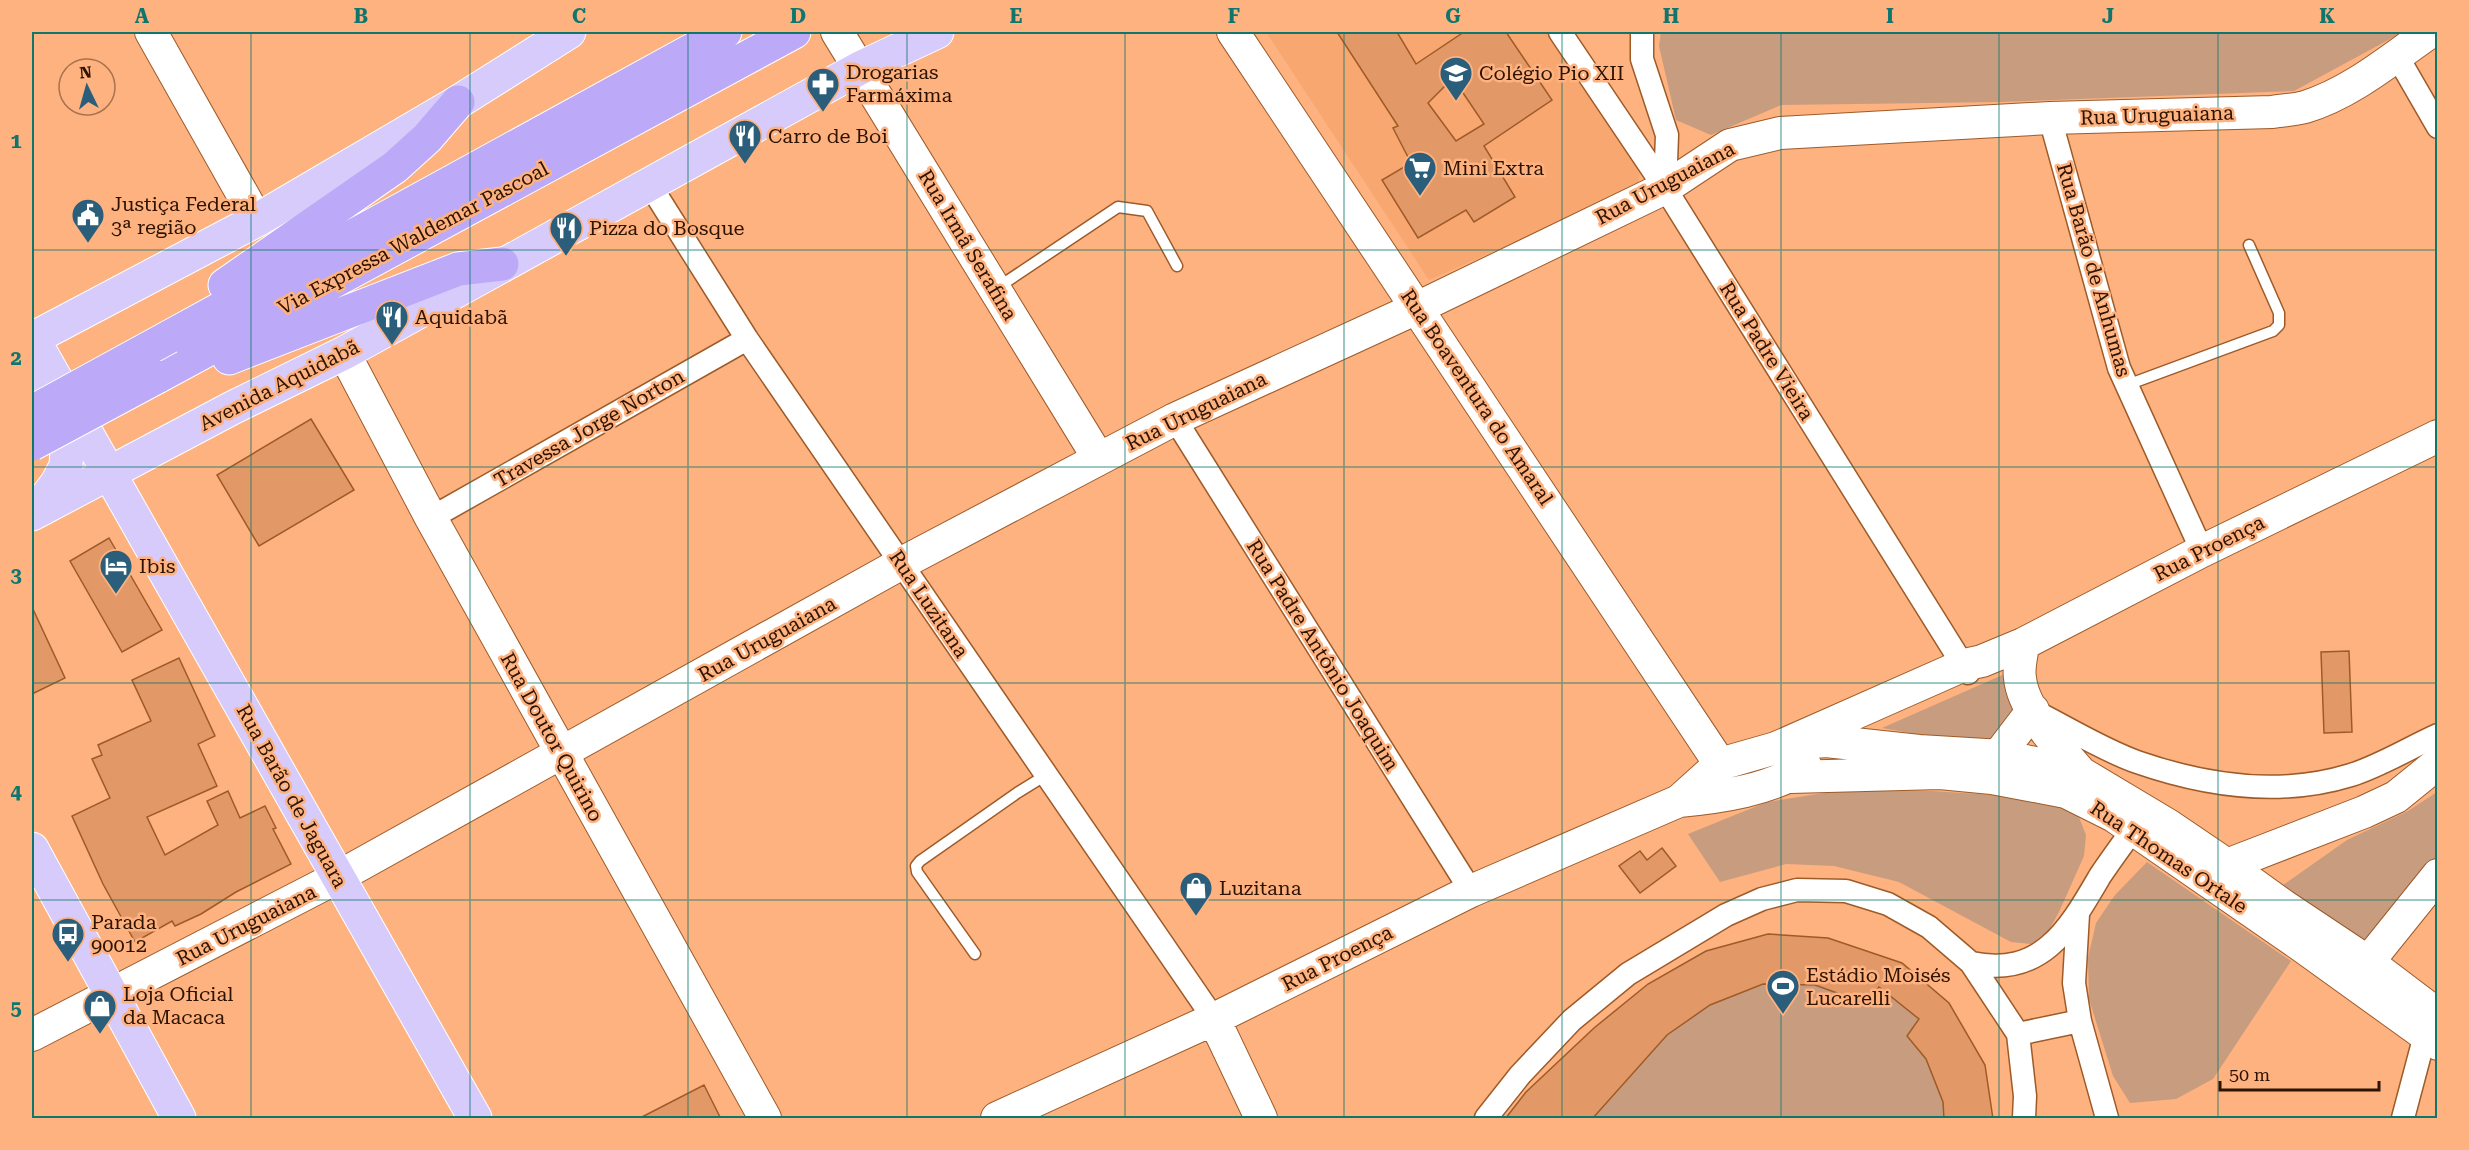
<svg xmlns="http://www.w3.org/2000/svg" width="2469" height="1150" font-family="'Roboto Serif',serif">
<style>
.built{fill:#f8a770}
.green{fill:#c89c7f}
.building{fill:#e29967;stroke:#9e5b28;stroke-width:1.5;fill-rule:evenodd}
.lines{fill:none;stroke-linecap:round;stroke-linejoin:round}
.lane-casing{stroke:#9e5b28;stroke-width:13}
.street-casing{stroke:#9e5b28;stroke-width:25}
.secondary-casing{stroke:#9e5b28;stroke-width:34}
.primary-casing{stroke:#fff;stroke-width:35}
.highway-casing{stroke:#fff;stroke-width:35}
.lane{stroke:#fff;stroke-width:10}
.street{stroke:#fff;stroke-width:22}
.secondary{stroke:#fff;stroke-width:32}
.primary{stroke:#d7cbfb;stroke-width:33}
.highway{stroke:#bca9f8;stroke-width:33}
.highway-bridge-casing{stroke:#fff;stroke-width:35;stroke-linecap:butt}
.highway-bridge{stroke:#bca9f8;stroke-width:33}
.grid{fill:none;stroke:#0f766e;stroke-width:1.5;stroke-opacity:0.55}
.labels{text-anchor:middle;dominant-baseline:central;stroke-width:5;stroke-linejoin:round;paint-order:stroke}
.poi-label{font-size:20px;fill:#2e1300;stroke:#fdb280;text-anchor:start}
.street-label{font-size:20px;fill:#2e1300;stroke:#fdb280}
.neatline{fill:none;stroke:#0f766e;stroke-width:2}
.grid-label{font-size:20px;text-anchor:middle;font-weight:bold;fill:#0f766e}
</style>
<rect width="100%" height="100%" fill="#fdb280"/>
<path class="built" d="M1266,32H1551L1641,162L1638,188L1429,280Z"/>
<path class="green" d="M1661,32H2403L2294,91L2000,102L1781,105L1711,135L1676,120L1659,46Z
M2007,673L2015,705L2012,728L1994,743L1973,744L1882,728Z
M1843,790L1932,791L2040,798L2077,812L2086,835L2084,856L2059,912L2045,937L2031,944L2011,942L1899,882L1834,866L1786,864L1720,882L1688,834L1767,802Z
M2437,792V863L2370,944L2316,909L2283,885L2347,840L2408,811Z
M2147,862L2291,961L2213,1079L2176,1099L2130,1103L2113,1076L2089,999L2088,958L2096,923L2115,895Z
M1768,934L1828,938L1902,963L1949,1003L1985,1065L1993,1118H1505L1526,1092L1594,1028L1648,984L1706,951Z"/>
<path class="building" d="M1337,32H1397L1416,64L1464,32H1506L1552,100L1484,146L1515,197L1474,222L1466,210L1418,238L1382,180L1411,163L1393,128L1398,126ZM1453,78L1484,124L1456,141L1428,103Z
M311,419L354,490L259,546L217,475Z
M109,538L162,630L122,652L70,561Z
M32,607L65,678L32,694Z
M2349,651L2352,732L2324,733L2321,652Z
M179,658L215,736L198,744L217,786L147,817L165,855L218,825L207,801L228,791L240,818L265,806L276,828L273,829L291,864L236,892L201,914L175,926L172,921L135,942L103,884L72,816L110,798L92,759L102,755L98,745L151,721L132,680Z
M1662,848L1676,866L1640,893L1619,866L1640,851L1647,860Z
M1768,934L1828,938L1902,963L1949,1003L1985,1065L1993,1119H1944L1943,1102L1926,1059L1907,1036L1919,1019L1879,987L1865,1003L1815,985L1763,984L1710,1005L1667,1035L1592,1119H1505L1526,1092L1594,1028L1648,984L1706,951Z
M704,1085L721,1119H638Z"/>
<g class="lines">
<g class="lane-casing">
<path id="lane" d="M997,288L1118,207L1147,211L1177,266
M2127,385L2273,331L2279,325V313L2249,245
M975,954L917,872L916,866L920,861L1017,793L1046,775"/>
</g>
<g class="street-casing">
<path id="street" d="M1560,32L1665,188L1968,673
M1642,32V59L1667,135L1665,188
M2397,56L2438,127
M2050,118L2119,368L2202,551
M650,185L747,339L1214,1019
M1175,419L1471,891
M431,518L747,339
M2034,711C2066,727 2103,750 2137,762C2206,786 2280,797 2351,775C2380,766 2409,748 2438,735
M2078,914L2074,983L2080,1021L2107,1118
M1971,963C2042,978 2069,929 2100,876C2110,861 2121,846 2132,831L2147,828
M2018,1034L2080,1021
M1486,1118L1520,1075L1572,1020L1628,974L1726,915L1762,899L1797,890L1846,891L1888,904L1929,927L1971,963L2018,1034L2025,1096L2024,1118
M2403,1118L2425,1035L2432,1023"/>
</g>
<g class="secondary-casing">
<path id="secondary" d="M151,32L257,220
M837,32L1099,459
M1233,32L1720,764
M344,353L431,518L765,1118
M2023,644C2022,655 2018,667 2020,678C2023,711 2060,748 2081,773
M1802,743L1826,741L1919,751L2002,756L2081,773L2168,825L2227,865L2284,906L2368,962L2438,1015
M1998,756L2033,710
M1790,777L1940,773L1992,778L2066,792L2114,816L2302,946L2438,1044
M1679,801C1722,797 1769,790 1806,767
M2227,865L2364,812L2396,797L2438,763
M2368,962L2438,875
M1214,1019L1261,1118
M32,1035L338,877L902,563L1099,459L1175,419L1417,308L1665,188L1730,145L1780,133L2050,118L2272,112C2283,110 2295,110 2305,107C2351,93 2391,59 2430,32
M997,1118L1214,1019L1471,891L1679,801L1720,764L1776,748L1964,665L1982,661L2023,644L2202,551L2438,436"/>
</g>
<g class="primary-casing">
<path id="primary" d="M32,339L257,220L458,102L569,32
M33,339L475,1118
M32,387L42,396L67,447L66,466L57,483L38,508
M32,514L232,408L344,353L860,68L937,32
M32,849L179,1118"/>
</g>
<g class="highway-casing">
<path id="highway" d="M225,285L395,167L427,138L458,102
M169,337L725,32
M229,358L458,269L502,264
M157,377L794,32"/>
</g>
<use href="#lane" class="lane"/>
<use href="#street" class="street"/>
<use href="#secondary" class="secondary"/>
<use href="#primary" class="primary"/>
<use href="#highway" class="highway"/>
<g class="highway-bridge-casing">
<path id="highway-bridge" d="M32,412L169,337
M32,444L157,377"/>
</g>
<use href="#highway-bridge" class="highway-bridge"/>
</g>
<path class="grid" d="M251,32V1118M470,32V1118M688,32V1118M907,32V1118M1125,32V1118M1344,32V1118M1562,32V1118M1781,32V1118M1999,32V1118M2218,32V1118M32,250H2438M32,467H2438M32,683H2438M32,900H2438"/>
<defs>
<g id="school-pin" transform="scale(1.725)"><path d="M0 17L-7.5 6A9.5 9.5 0 1 1 7.5 6Z" fill="#2a5e7a" stroke="#fdb280"/><path d="M0-5L7-2L0 1L-7-2ZM-4 1L0 2.5L4 1V4Q0 6-4 4Z" fill="#fff"/></g>
<g id="pharmacy-pin" transform="scale(1.725)"><path d="M0 17L-7.5 6A9.5 9.5 0 1 1 7.5 6Z" fill="#2a5e7a" stroke="#fdb280"/><path d="M-2-6h4v4h4v4h-4v4h-4v-4h-4v-4h4Z" fill="#fff"/></g>
<g id="restaurant-pin" transform="scale(1.725)"><path d="M0 17L-7.5 6A9.5 9.5 0 1 1 7.5 6Z" fill="#2a5e7a" stroke="#fdb280"/><path d="M-5-6h1v4h1v-4h1v4h1v-4h1v5L-1.5 .5V6h-2V.5L-5-1ZM5-6V6H3V1.5H1.5Q1.5-4 5-6Z" fill="#fff"/></g>
<g id="supermarket-pin" transform="scale(1.725)"><path d="M0 17L-7.5 6A9.5 9.5 0 1 1 7.5 6Z" fill="#2a5e7a" stroke="#fdb280"/><path d="M-6-5.5h2.5l.6 2H6L4.5 2H-2.5L-4.4-4H-6ZM-1.5 3.2a1.3 1.3 0 1 0 .1 0ZM3 3.2a1.3 1.3 0 1 0 .1 0Z" fill="#fff"/></g>
<g id="civic-pin" transform="scale(1.725)"><path d="M0 17L-7.5 6A9.5 9.5 0 1 1 7.5 6Z" fill="#2a5e7a" stroke="#fdb280"/><path d="M-.6-6.5H3V-4.5H.6V-3L4-1V1h2V6H-6V1h2V-1L-.6-3ZM-1.2 2.5V6h2.4V2.5Z" fill="#fff"/></g>
<g id="hotel-pin" transform="scale(1.725)"><path d="M0 17L-7.5 6A9.5 9.5 0 1 1 7.5 6Z" fill="#2a5e7a" stroke="#fdb280"/><path d="M-6-4.5h1.5V1H6V5H4.5V3h-9V5H-6ZM-4 0a1.8 1.8 0 1 1 3.6 0ZM.5 0V-2.5h3Q6-2.5 6 0Z" fill="#fff"/></g>
<g id="shop-pin" transform="scale(1.725)"><path d="M0 17L-7.5 6A9.5 9.5 0 1 1 7.5 6Z" fill="#2a5e7a" stroke="#fdb280"/><path d="M-5-2.5h2.3a2.7 3.5 0 0 1 5.4 0H5L5.5 6h-11ZM-1.5-2.5h3a1.5 2.3 0 0 0-3 0Z" fill="#fff"/></g>
<g id="bus-pin" transform="scale(1.725)"><path d="M0 17L-7.5 6A9.5 9.5 0 1 1 7.5 6Z" fill="#2a5e7a" stroke="#fdb280"/><path d="M-5-6H5V4H4V6H2V4H-2V6H-4V4H-5ZM-3.5-4V0h7V-4ZM-3.5 1.2v1.5H-2V1.2ZM2 1.2v1.5H3.5V1.2Z" fill="#fff"/></g>
<g id="stadium-pin" transform="scale(1.725)"><path d="M0 17L-7.5 6A9.5 9.5 0 1 1 7.5 6Z" fill="#2a5e7a" stroke="#fdb280"/><path d="M0-5a6.5 5 0 1 0 0 10a6.5 5 0 1 0 0-10ZM-3.5-1.8h7v3.6h-7Z" fill="#fff"/></g>
</defs>
<g fill-rule="evenodd">
<use href="#school-pin" x="1456" y="73"/>
<use href="#pharmacy-pin" x="823" y="84"/>
<use href="#restaurant-pin" x="745" y="136"/>
<use href="#supermarket-pin" x="1420" y="168"/>
<use href="#civic-pin" x="88" y="215"/>
<use href="#restaurant-pin" x="566" y="228"/>
<use href="#restaurant-pin" x="392" y="317"/>
<use href="#hotel-pin" x="116" y="566"/>
<use href="#shop-pin" x="1196" y="888"/>
<use href="#bus-pin" x="68" y="934"/>
<use href="#stadium-pin" x="1783" y="986"/>
<use href="#shop-pin" x="100" y="1006"/>
</g>
<g class="labels">
<g class="poi-label">
<text x="846" y="72">Drogarias<tspan x="846" dy="23">Farmáxima</tspan></text>
<text x="1479" y="73">Colégio Pio XII</text>
<text x="768" y="136">Carro de Boi</text>
<text x="1443" y="168">Mini Extra</text>
<text x="111" y="204">Justiça Federal<tspan x="111" dy="23">3ª região</tspan></text>
<text x="589" y="228">Pizza do Bosque</text>
<text x="415" y="317">Aquidabã</text>
<text x="139" y="566">Ibis</text>
<text x="1219" y="888">Luzitana</text>
<text x="91" y="922">Parada<tspan x="91" dy="23">90012</tspan></text>
<text x="1806" y="975">Estádio Moisés<tspan x="1806" dy="23">Lucarelli</tspan></text>
<text x="123" y="994">Loja Oficial<tspan x="123" dy="23">da Macaca</tspan></text>
</g>
<g class="street-label">
<text transform="translate(2157 115) rotate(-2)">Rua Uruguaiana</text>
<text transform="translate(1665 183) rotate(-28)">Rua Uruguaiana</text>
<text transform="translate(413 238) rotate(-28)">Via Expressa Waldemar Pascoal</text>
<text transform="translate(968 245) rotate(59)">Rua Irmã Serafina</text>
<text transform="translate(2094 270) rotate(74)">Rua Barão de Anhumas</text>
<text transform="translate(1767 351) rotate(58)">Rua Padre Vieira</text>
<text transform="translate(279 385) rotate(-27)">Avenida Aquidabã</text>
<text transform="translate(1477 397) rotate(56)">Rua Boaventura do Amaral</text>
<text transform="translate(1196 411) rotate(-26)">Rua Uruguaiana</text>
<text transform="translate(589 428) rotate(-30)">Travessa Jorge Norton</text>
<text transform="translate(2209 548) rotate(-27)">Rua Proença</text>
<text transform="translate(929 604) rotate(56)">Rua Luzitana</text>
<text transform="translate(767 639) rotate(-29)">Rua Uruguaiana</text>
<text transform="translate(1323 655) rotate(58)">Rua Padre Antônio Joaquim</text>
<text transform="translate(552 737) rotate(61)">Rua Doutor Quirino</text>
<text transform="translate(292 796) rotate(61)">Rua Barão de Jaguara</text>
<text transform="translate(2169 857) rotate(34)">Rua Thomas Ortale</text>
<text transform="translate(246 925) rotate(-27)">Rua Uruguaiana</text>
<text transform="translate(1337 958) rotate(-27)">Rua Proença</text>
</g>
</g>
<rect width="2469" height="1150" fill="none" stroke="#fdb280" stroke-width="66"/>
<g transform="translate(87 87) rotate(355)"><circle r="28" fill="#fdb280" stroke="#aa724d" stroke-width="1.5"/>
<path d="M0-4.5L10 22L0 15L-10 22Z" fill="#2a5e7a"/>
<text y="-9" font-size="16" font-weight="bold" text-anchor="middle" fill="#2e1300">N</text>
</g>
<path d="M2220 1081v9h159v-9" fill="none" stroke="#2e1300" stroke-width="3"/>
<text x="2229" y="1081" font-size="18" fill="#2e1300" stroke="#fdb280" stroke-width="4.5" paint-order="stroke">50 m</text>
<rect x="33" y="33" width="2403" height="1084" class="neatline"/>
<g class="grid-label">
<text x="142" y="23">A</text>
<text x="361" y="23">B</text>
<text x="579" y="23">C</text>
<text x="798" y="23">D</text>
<text x="1016" y="23">E</text>
<text x="1234" y="23">F</text>
<text x="1453" y="23">G</text>
<text x="1671" y="23">H</text>
<text x="1890" y="23">I</text>
<text x="2108" y="23">J</text>
<text x="2327" y="23">K</text>
<text x="16" y="148">1</text>
<text x="16" y="365">2</text>
<text x="16" y="582">3</text>
<text x="16" y="799">4</text>
<text x="16" y="1015">5</text>
</g>
</svg>
